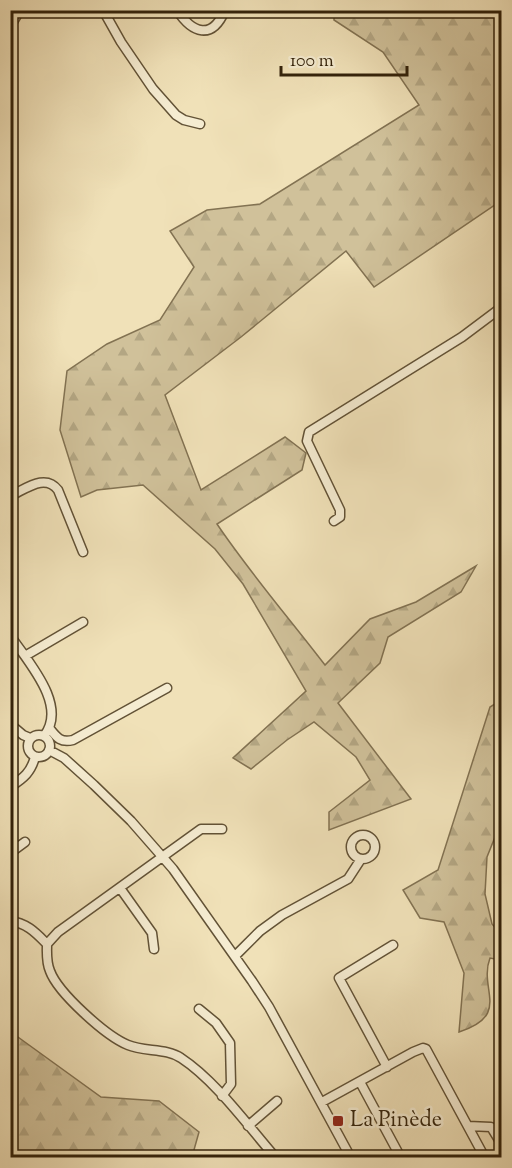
<svg xmlns="http://www.w3.org/2000/svg" width="512" height="1168" font-family="'Sorts Mill Goudy',serif">
<style>
.forest{fill:url(#forest-firs);stroke:#827252;stroke-width:1.5}
.lines{fill:none;stroke-linecap:round;stroke-linejoin:round}
.minor-casing{stroke:#625236;stroke-width:11}
.minor{stroke:#f5ecd1;stroke-width:8}
.poi-dot{fill:#8f2418;stroke:#f5ecd1;stroke-width:2}
.labels{text-anchor:middle;dominant-baseline:central;stroke-width:5;stroke-linejoin:round;paint-order:stroke}
.poi-label{font-size:22px;fill:#33220a;stroke:#f5ecd1;text-anchor:start}
</style>
<defs>
<pattern id="forest-firs" width="22" height="20" patternUnits="userSpaceOnUse" patternTransform="scale(1.5)"><rect width="22" height="20" fill="#d0c19a"/><path d="M5 1l3.5 6h-7zM16 11l3.5 6h-7z" fill="#b3a683"/></pattern>
</defs>
<rect width="100%" height="100%" fill="#f0e1b8"/>
<filter id="stains"><feTurbulence type="fractalNoise" baseFrequency=".00333" numOctaves="4"/><feColorMatrix values="0 0 0 0 .2 0 0 0 0 .09 0 0 0 0 .02 0 0 0 .5 -.17"/></filter>
<radialGradient id="worn" r=".72"><stop offset=".6" stop-color="#630" stop-opacity="0"/><stop offset="1" stop-color="#630" stop-opacity=".3"/></radialGradient>
<path class="forest" d="M334,11H501L502,200L374,287L346,251L241,337L165,395L201,490L285,437L306,453L302,470L217,524C250,573 289,618 325,665L370,619L416,602L476,566L461,592L388,637L380,663L338,703L411,799L329,830V812L370,780L356,757L314,722L287,740L251,769L233,758L306,691L243,584L215,549L143,485L97,490L81,497L60,430L67,371L107,344L160,320L194,267L170,231L207,210L260,204L419,105L383,52L334,20Z
M501,700V822L487,857L485,894L492,924L501,934V960L490,958C478,989 512,1015 459,1032L464,973L444,922L420,918L403,890L438,870L490,707Z
M11,1032L101,1097L159,1101L199,1132L192,1157H11Z"/>
<g class="lines">
<g class="minor-casing">
<path id="minor" d="M103,10L121,42L153,89L176,115L184,120L200,124
M177,10C192,33 212,41 225,10
M10,27L20,10
M10,496C26,489 45,473 58,490L83,552
M334,521L340,517V510L307,441L309,432L462,337L502,307
M10,628L12,638C29,663 68,706 44,736
M25,656L83,622
M10,724L23,735L30,738
M50,729C57,738 61,743 73,740L167,688
M28 746a11 11 0 1 1 22 0a11 11 0 1 1-22 0Z
M49,750L64,758L94,785L131,821L173,869L252,981L269,1007L351,1158
M10,787C24,778 31,772 35,757
M222,829H201L58,932L47,944C47,952 46,962 50,971C58,993 106,1036 128,1045C144,1052 167,1048 181,1058C216,1081 248,1126 276,1158
M351 847a12 12 0 1 1 24 0a12 12 0 1 1-24 0Z
M10,853L25,842
M120,888L152,933L154,949
M10,921C27,923 36,933 47,944
M235,956L260,931L282,915L348,879L361,859
M199,1009L216,1023L230,1043L231,1084L222,1096
M387,1067L339,978L393,945
M360,1082L401,1158
M322,1102L413,1052L423,1048L426,1049L485,1158
M248,1126L277,1101
M468,1126L491,1127L502,1145"/>
</g>
<use href="#minor" class="minor"/>
</g>
<rect class="poi-dot" x="332" y="1115" width="12" height="12" rx="3"/>
<g class="labels">
<g class="poi-label">
<text x="350" y="1121">La Pinède</text>
</g>
</g>
<rect width="512" height="1168" fill="none" stroke="#f0e1b8" stroke-width="36"/>
<rect x="12" y="12" width="488" height="1144" fill="none" stroke="#33220a" stroke-width="3"/>
<rect x="18" y="18" width="476" height="1132" fill="none" stroke="#33220a" stroke-width="1.5"/>
<path d="M281 66v9h126v-9" fill="none" stroke="#33220a" stroke-width="3"/>
<text x="290" y="66" font-size="18" fill="#33220a" stroke="#f5ecd1" stroke-width="4.5" paint-order="stroke">100 m</text>
<rect width="100%" height="100%" filter="url(#stains)"/>
<rect width="100%" height="100%" fill="url(#worn)"/>
</svg>
